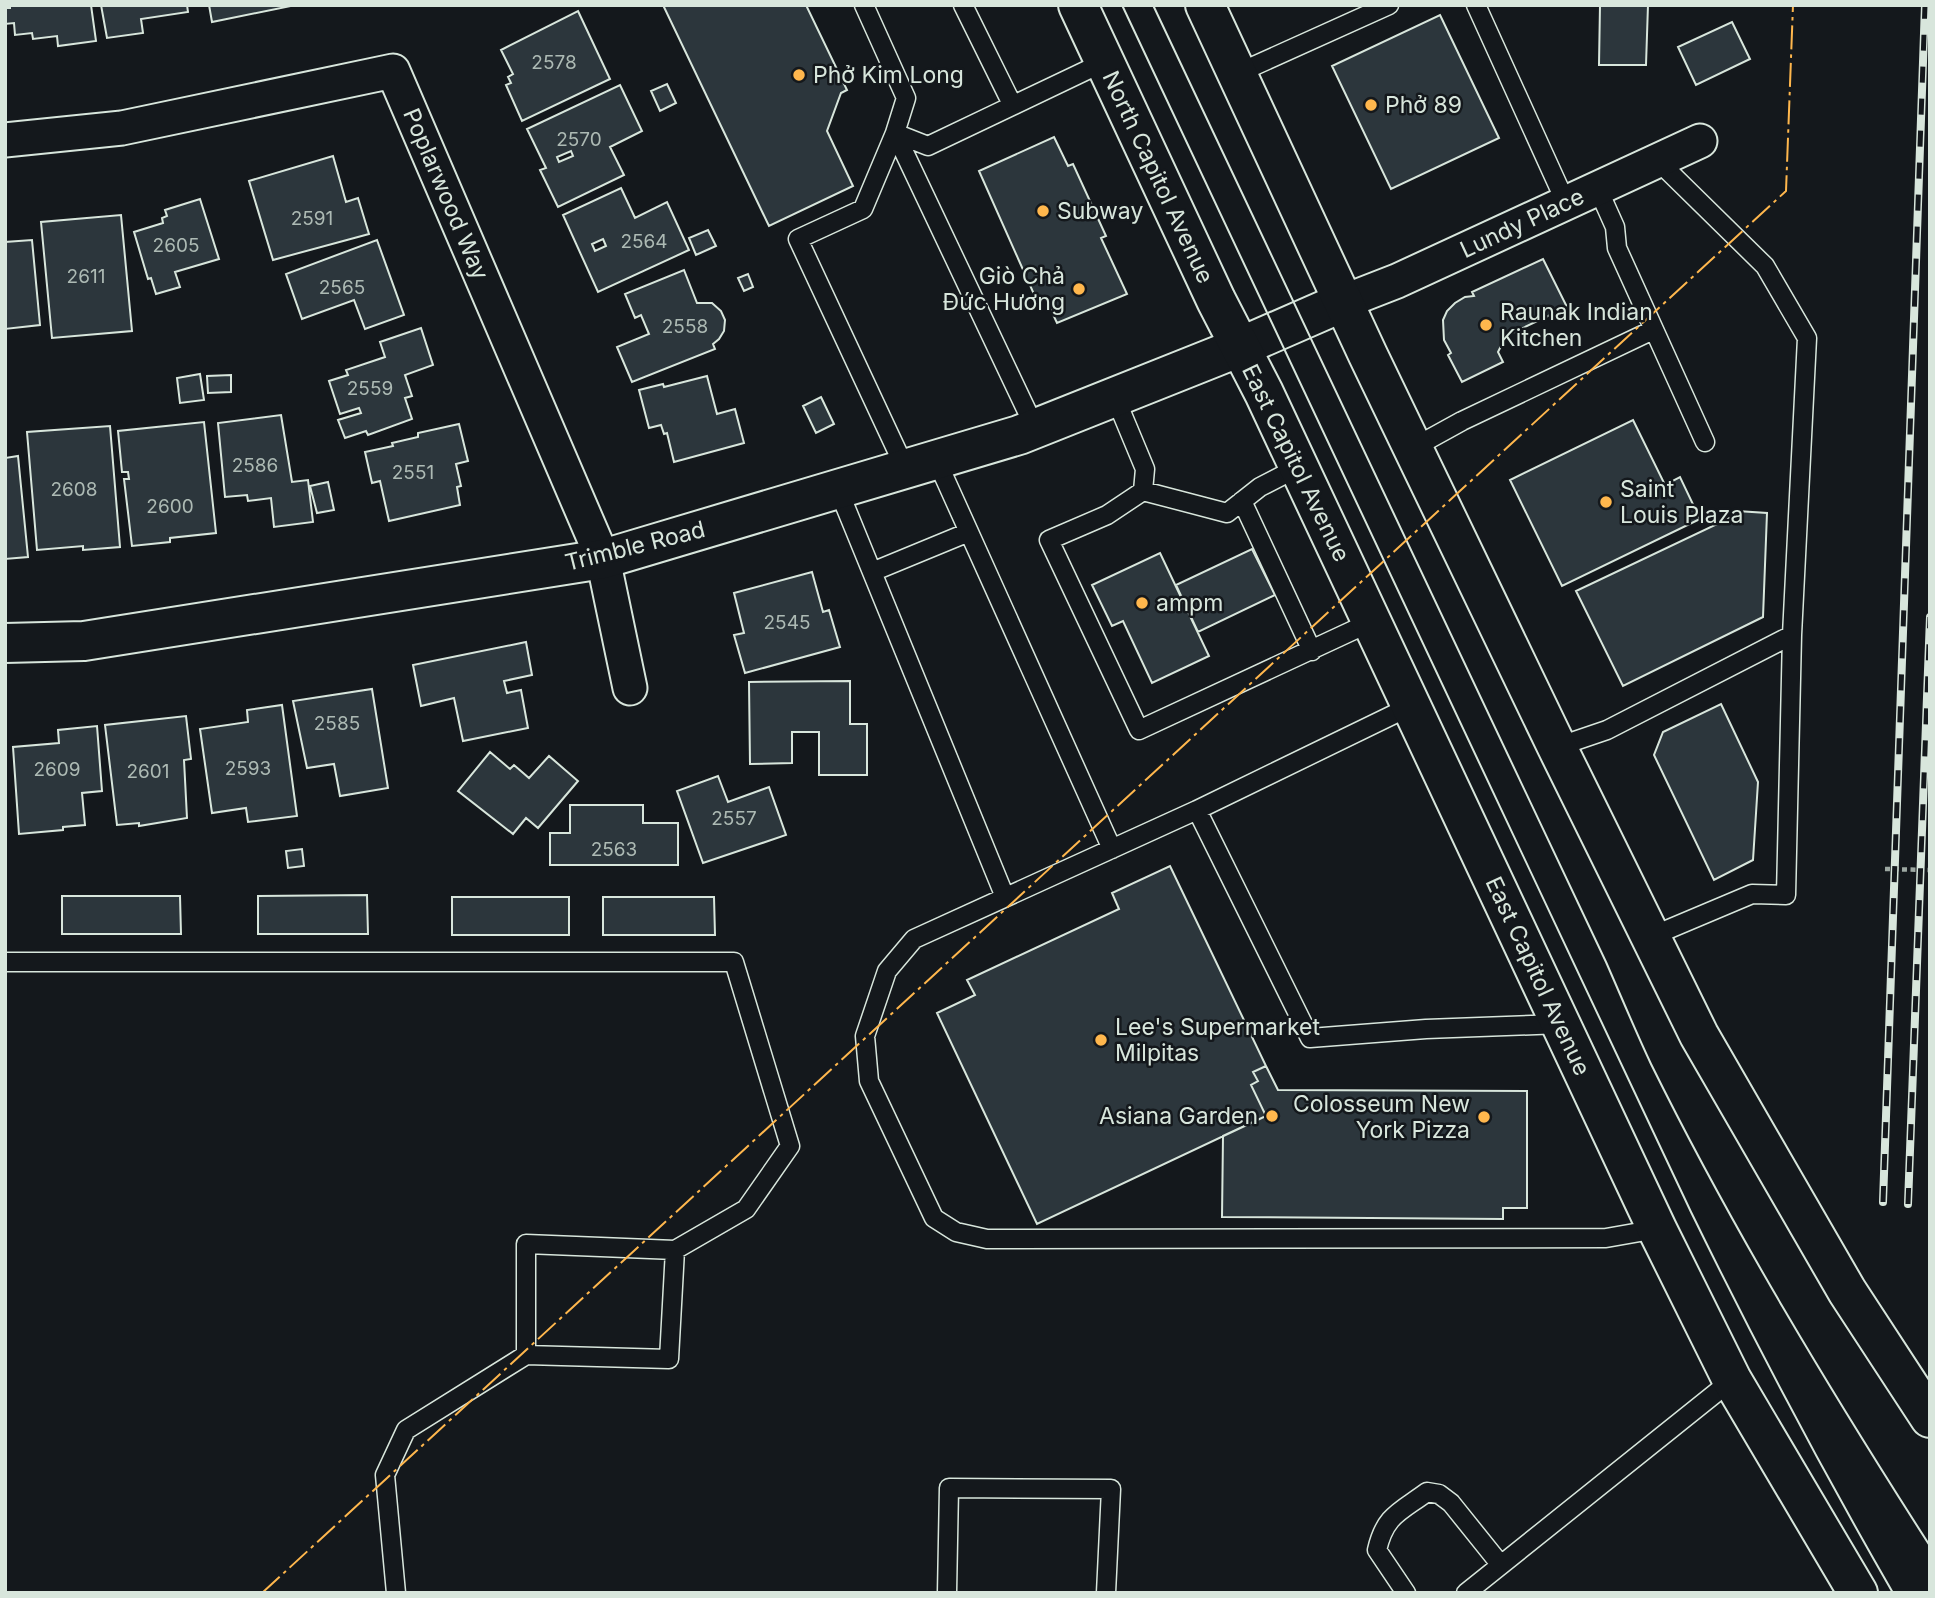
<svg xmlns="http://www.w3.org/2000/svg" width="1935" height="1598" font-family="Inter,sans-serif">
<style>
.building{fill:#2c363c;stroke:#d8e6dc;stroke-width:2;fill-rule:evenodd}
.lines{fill:none;stroke-linecap:round;stroke-linejoin:round}
.lane-casing{stroke:#d8e6dc;stroke-width:21}
.street-casing{stroke:#d8e6dc;stroke-width:37}
.secondary-casing{stroke:#d8e6dc;stroke-width:42}
.primary-casing{stroke:#d8e6dc;stroke-width:42}
.path{stroke:#9da8a2;stroke-width:4.5;stroke-dasharray:5 3.5;stroke-linecap:butt}
.lane{stroke:#14181c;stroke-width:18}
.street{stroke:#14181c;stroke-width:33}
.secondary{stroke:#14181c;stroke-width:38}
.primary{stroke:#14181c;stroke-width:38}
.tram{stroke:#d8e6dc;stroke-width:2}
.rail-casing{stroke:#d8e6dc;stroke-width:8}
.rail{stroke:#14181c;stroke-width:5;stroke-dasharray:16;stroke-linecap:butt}
.power{stroke:#ffb74d;stroke-width:2;stroke-dasharray:24 5 3.5 5;stroke-linecap:butt}
.poi-dot{fill:#ffb74d;stroke:#14181c;stroke-width:2.5}
.labels{text-anchor:middle;dominant-baseline:central;stroke-width:5;stroke-linejoin:round;paint-order:stroke}
.number-label{font-size:19px;fill:#adbab4}
.poi-label{font-size:23px;fill:#d8e6dc;stroke:#14181c;text-anchor:start}
.street-label{font-size:23px;fill:#d8e6dc;stroke:#14181c}
</style>
<rect width="100%" height="100%" fill="#14181c"/>
<path class="building" d="M10,5H91L96,41L58,46L57,36L33,39L32,33L15,35L14,23L5,24V8H10Z
M101,5H187L188,12L141,19L143,33L107,38Z
M209,5H291V6L212,22Z
M663,5H806L847,90L841,93L827,131L853,186L769,226Z
M1600,5H1648L1646,65H1599Z
M578,11L610,79L522,121L506,85L511,83L508,77L513,74L501,50Z
M1440,15L1499,138L1391,189L1332,66Z
M1732,22L1750,59L1696,85L1678,47Z
M667,84L676,103L660,111L651,91Z
M620,85L642,131L610,147L624,175L558,207L540,170L546,168L527,129ZM571,151L573,156L559,162L557,157Z
M1054,137L1068,166L1073,164L1106,236L1101,238L1127,294L1057,323L1045,297L1037,301L979,171Z
M333,156L346,202L358,198L369,234L273,260L249,181Z
M621,188L635,218L667,202L689,250L598,292L563,215ZM603,239L606,246L595,251L592,244Z
M200,199L219,259L175,272L180,287L156,294L151,278L148,279L134,232L163,223L162,218L167,216L165,210Z
M121,215L132,331L52,338L41,222Z
M708,230L716,246L696,255L689,238Z
M32,240L40,325L5,329V242Z
M377,240L404,315L365,329L354,300L302,319L286,274Z
M1543,259L1567,307L1506,336L1498,352L1503,362L1462,382L1448,355L1451,353L1444,340L1443,320L1447,311L1455,303L1465,297L1474,296L1472,292Z
M684,270L697,303H712L721,311L725,320L724,331L719,339L713,344L715,349L632,382L617,347L649,334L641,315L635,318L625,294Z
M748,274L753,287L744,291L738,278Z
M421,328L433,365L405,375L412,396L405,398L412,419L368,435L366,431L345,438L338,420L361,413L359,408L340,414L329,381L348,375L346,370L385,357L380,342Z
M200,374L204,400L180,403L177,378Z
M231,375V392L208,393L207,376Z
M707,376L717,414L735,409L744,443L674,462L667,433L664,434L661,425L649,428L639,390L663,384L664,387Z
M821,397L834,424L816,433L803,406Z
M281,415L292,482L308,480L313,522L274,527L271,498L248,501L247,495L225,497L218,423Z
M1633,420L1665,485L1680,477L1700,519L1562,586L1510,480Z
M204,422L216,533L170,538V542L132,546L124,479H129L128,472H122L118,431Z
M459,424L468,461L456,464L461,486L457,487L460,505L389,521L380,481L372,483L365,452L393,446L392,443L418,437V433Z
M110,426L120,547L83,550V546L37,550L27,432Z
M18,456L28,557L5,559V458Z
M328,482L334,510L317,513L310,486Z
M1737,511L1767,513L1763,617L1623,686L1576,591L1732,517Z
M1252,549L1275,595L1198,632L1176,585Z
M1160,553L1209,656L1152,683L1123,621L1112,626L1092,585Z
M812,572L823,612L829,610L840,647L745,673L734,635L744,633L734,593Z
M526,642L532,675L504,681L507,693L521,690L528,728L463,741L454,698L421,706L413,665Z
M850,681V724H867V775H819V732H792V763L750,764L749,682Z
M372,689L388,788L340,796L334,764L307,768L293,701Z
M1721,704L1758,782L1753,860L1714,880L1654,755L1663,732Z
M282,705L297,816L248,822L246,808L212,813L200,729L248,722L247,710Z
M186,716L191,759L184,760L187,818L139,826V823L117,825L105,725Z
M97,726L102,791L82,793L85,825L63,827V830L19,834L13,747L59,743L58,730Z
M490,752L510,769L514,765L529,778L549,756L578,781L538,828L526,818L513,834L458,791Z
M718,776L728,802L769,787L786,835L703,863L677,791Z
M570,805H643V823H678V865H550V833H570Z
M302,849L304,866L288,868L286,851Z
M1170,866L1266,1066L1253,1072L1258,1081L1251,1085L1266,1116L1037,1224L937,1013L975,995L967,980L1119,909L1112,893Z
M367,895L368,934H258V896Z
M62,896H180L181,934H62Z
M452,897H569V935H452Z
M603,897H714L715,935H603Z
M1266,1066L1278,1090L1527,1091V1208H1503V1219L1222,1217L1223,1136L1266,1116L1251,1085L1258,1081L1253,1072Z"/>
<g class="lines">
<g class="lane-casing">
<path id="lane" d="M864,5L906,98L895,133L1035,428
M963,5L1012,104
M1476,5L1566,203
M1236,74L1389,5
M1598,189L1615,227L1617,248L1705,442
M1115,397L1145,469L1143,491L1107,515L1049,540L1139,730L1371,622
M1413,448L1462,421L1653,330
M936,459L1112,849
M905,468L798,239L863,209L895,133L928,146L1104,62
M838,489L1005,897
M1143,491L1227,513L1260,487L1299,467
M1242,501L1312,651
M872,572L969,532
M1411,706L1197,810L914,939L887,971L865,1036L869,1081L934,1218L956,1232L987,1239L1606,1238L1657,1229
M1557,747L1607,730L1792,635
M1197,810L1310,1038L1426,1029L1561,1024
M1650,937L1752,894L1786,895L1792,635L1807,338L1765,266L1658,161
M5,962H734L790,1146L746,1209L675,1250L526,1244V1355
M396,1593L385,1475L406,1430L526,1355L669,1359L675,1250
M947,1593L949,1488L1111,1489L1106,1593
M1406,1593L1377,1550C1385,1515 1400,1512 1427,1492L1439,1494L1451,1503L1500,1564
M1466,1593L1732,1380"/>
</g>
<g class="street-casing">
<path id="street" d="M5,140L122,128L393,71L603,559L630,688
M1343,302L1397,281L1700,141"/>
</g>
<g class="secondary-casing">
<path id="secondary" d="M5,643L84,641L603,559L1019,435L1240,347L1343,302"/>
</g>
<g class="primary-casing">
<path id="primary" d="M1078,5L1216,300L1264,393L1657,1229L1732,1380L1858,1593
M1205,5L1368,355L1557,747L1699,1035L1847,1291L1930,1418"/>
</g>
<path class="path" d="M1885,869L1930,870"/>
<use href="#lane" class="lane"/>
<use href="#street" class="street"/>
<use href="#secondary" class="secondary"/>
<use href="#primary" class="primary"/>
<path class="tram" d="M1122,5L1691,1212C1754,1341 1821,1468 1893,1593
M1153,5L1606,962C1621,996 1635,1030 1651,1064C1733,1230 1830,1390 1930,1546"/>
<g class="rail-casing">
<path id="rail" d="M1883,1202L1925,5
M1908,1204L1930,617"/>
</g>
<use href="#rail" class="rail"/>
<path class="power" d="M262,1593L1786,191L1793,5"/>
</g>
<g class="poi-dot">
<circle cx="799" cy="75" r="7"/>
<circle cx="1371" cy="105" r="7"/>
<circle cx="1043" cy="211" r="7"/>
<circle cx="1079" cy="289" r="7"/>
<circle cx="1486" cy="325" r="7"/>
<circle cx="1606" cy="502" r="7"/>
<circle cx="1142" cy="603" r="7"/>
<circle cx="1101" cy="1040" r="7"/>
<circle cx="1272" cy="1116" r="7"/>
<circle cx="1484" cy="1117" r="7"/>
</g>
<g class="labels">
<g class="number-label">
<text x="554" y="62">2578</text>
<text x="579" y="139">2570</text>
<text x="312" y="218">2591</text>
<text x="644" y="241">2564</text>
<text x="176" y="245">2605</text>
<text x="86" y="276">2611</text>
<text x="342" y="287">2565</text>
<text x="685" y="326">2558</text>
<text x="370" y="388">2559</text>
<text x="255" y="465">2586</text>
<text x="413" y="472">2551</text>
<text x="74" y="489">2608</text>
<text x="170" y="506">2600</text>
<text x="787" y="622">2545</text>
<text x="337" y="723">2585</text>
<text x="248" y="768">2593</text>
<text x="57" y="769">2609</text>
<text x="148" y="771">2601</text>
<text x="734" y="818">2557</text>
<text x="614" y="849">2563</text>
</g>
<g class="poi-label">
<text x="813" y="75">Phở Kim Long</text>
<text x="1385" y="105">Phở 89</text>
<text x="1057" y="211">Subway</text>
<text x="1065" y="276" text-anchor="end">Giò Chả<tspan x="1065" dy="26">Đức Hương</tspan></text>
<text x="1500" y="312">Raunak Indian<tspan x="1500" dy="26">Kitchen</tspan></text>
<text x="1620" y="489">Saint<tspan x="1620" dy="26">Louis Plaza</tspan></text>
<text x="1156" y="603">ampm</text>
<text x="1115" y="1027">Lee's Supermarket<tspan x="1115" dy="26">Milpitas</tspan></text>
<text x="1470" y="1104" text-anchor="end">Colosseum New<tspan x="1470" dy="26">York Pizza</tspan></text>
<text x="1258" y="1116" text-anchor="end">Asiana Garden</text>
</g>
<g class="street-label">
<text transform="translate(1158 177) rotate(65)">North Capitol Avenue</text>
<text transform="translate(446 194) rotate(67)">Poplarwood Way</text>
<text transform="translate(1522 223) rotate(-25)">Lundy Place</text>
<text transform="translate(1296 463) rotate(64)">East Capitol Avenue</text>
<text transform="translate(635 546) rotate(-14)">Trimble Road</text>
<text transform="translate(1538 976) rotate(65)">East Capitol Avenue</text>
</g>
</g>
<rect width="1935" height="1598" fill="none" stroke="#d8e6dc" stroke-width="14"/>
</svg>
